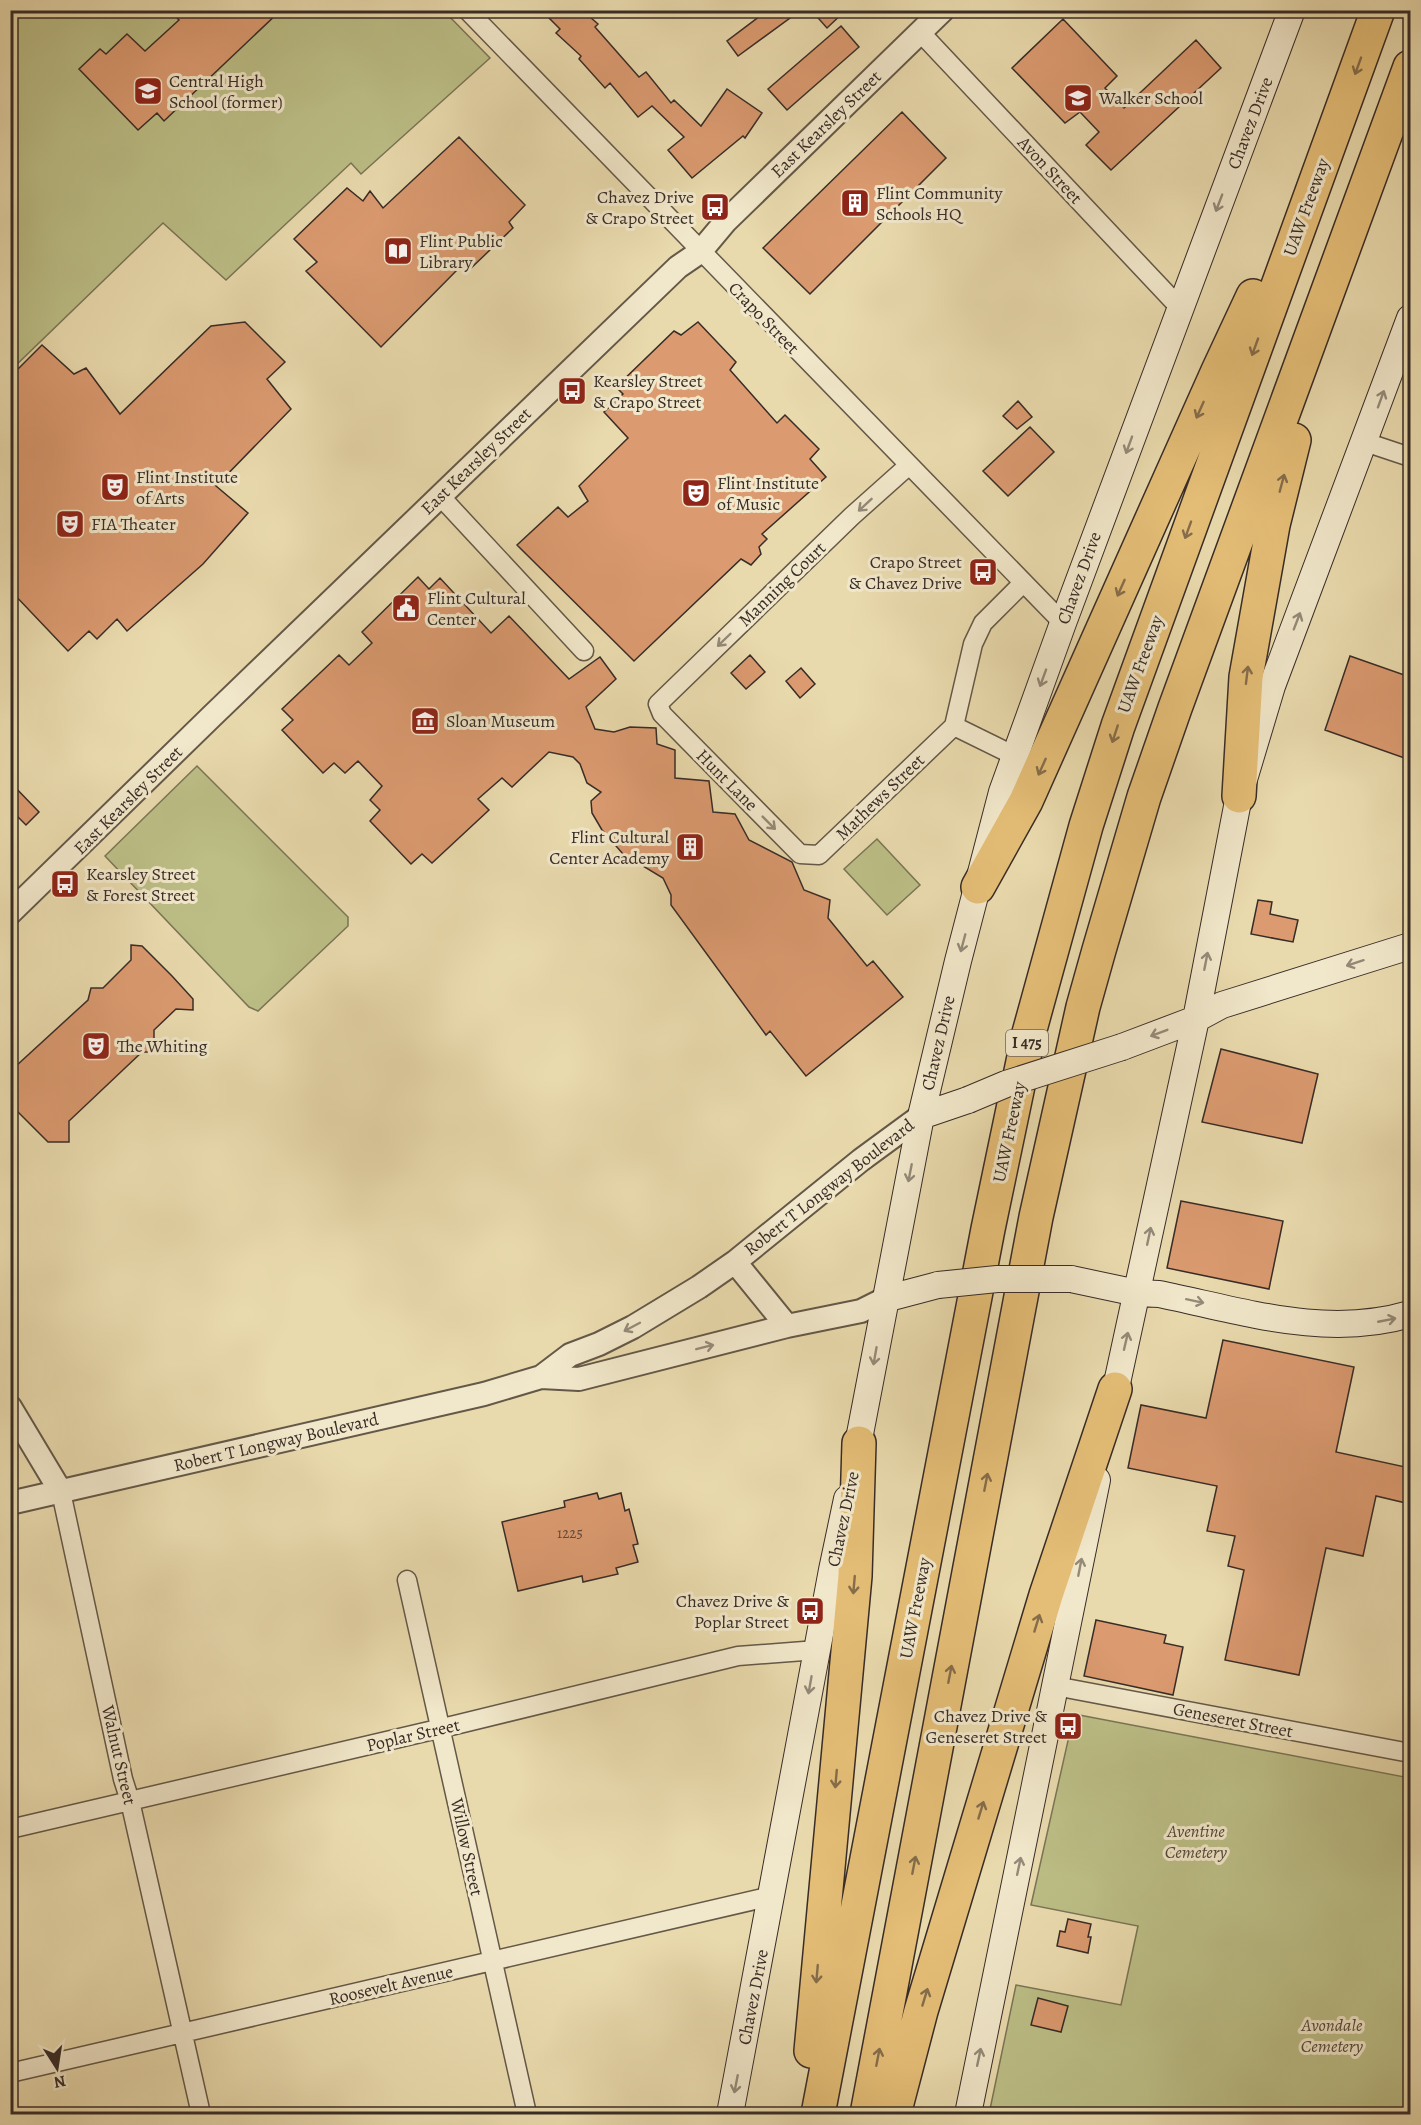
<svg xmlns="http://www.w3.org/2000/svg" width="1421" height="2125" font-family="Alegreya,serif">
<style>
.green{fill:#bcbe86;stroke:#7a7556;stroke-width:1.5}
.building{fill:#db9a70;stroke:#382c27;stroke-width:1.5}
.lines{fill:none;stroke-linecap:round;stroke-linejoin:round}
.minor-casing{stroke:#645848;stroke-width:21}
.tertiary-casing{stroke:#645848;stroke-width:26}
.secondary-casing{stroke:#382c27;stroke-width:28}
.motorway-casing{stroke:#382c27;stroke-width:36}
.minor{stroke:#f1e7ca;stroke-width:18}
.tertiary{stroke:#f1e7ca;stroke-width:22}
.secondary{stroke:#f1e7ca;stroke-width:26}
.motorway{stroke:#e4bd76;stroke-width:33}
.secondary-bridge-casing{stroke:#382c27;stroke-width:28;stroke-linecap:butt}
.secondary-bridge{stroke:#f1e7ca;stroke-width:26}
.oneway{stroke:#856d4b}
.oneway2{stroke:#948a78}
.labels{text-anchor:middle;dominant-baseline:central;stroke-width:6;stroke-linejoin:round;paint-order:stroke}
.number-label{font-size:15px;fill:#614839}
.shield{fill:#f1e7ca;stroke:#706458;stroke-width:1.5}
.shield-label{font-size:16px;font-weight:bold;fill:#382c27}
.poi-label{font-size:18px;fill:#382c27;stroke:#f1e7ca;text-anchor:start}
.street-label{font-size:18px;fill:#382c27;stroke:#f1e7ca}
.park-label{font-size:18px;font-style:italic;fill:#52493a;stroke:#f1e7ca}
</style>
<rect width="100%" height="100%" fill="#e9daad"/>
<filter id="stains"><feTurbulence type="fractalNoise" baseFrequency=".00333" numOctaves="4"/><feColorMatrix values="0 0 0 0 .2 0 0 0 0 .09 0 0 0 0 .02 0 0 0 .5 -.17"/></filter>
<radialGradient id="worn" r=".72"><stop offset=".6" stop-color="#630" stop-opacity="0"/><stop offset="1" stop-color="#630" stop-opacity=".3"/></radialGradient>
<path class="green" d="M11,11H444L490,58L361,174L351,163L226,280L163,223L11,370Z
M197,766L348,917V926L258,1011L249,1007L105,856Z
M877,839L920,885L887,915L844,869Z
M1074,1714L1410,1778V2114H989L1016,1985L1121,2005L1138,1926L1031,1905Z"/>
<path class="building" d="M169,10H281L164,121L157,113L138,130L79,69L100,49L106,54L127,34L145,51L179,20Z
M541,10H582L598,24L595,27L639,77L646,72L671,103L674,100L701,126L727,89L762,113L745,138L743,136L692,178L668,150L684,137L652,106L638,117L610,83L605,88L579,59L581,56L556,33L560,29Z
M768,10H801L738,56L727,41Z
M811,10H846L827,28Z
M1063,19L1117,76L1105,88L1124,108L1196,40L1221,68L1111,170L1086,145L1099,132L1080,112L1065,123L1012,68Z
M841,26L859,47L787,110L768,89Z
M902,112L946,158L810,294L763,248Z
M459,137L525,205L509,222L513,228L468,271L461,266L381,347L306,271L317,262L294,239L347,188L363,201L370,191L383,208Z
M245,322L285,362L267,379L291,409L216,486L248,513L203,564L127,631L117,619L97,639L89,631L68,651L10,590V377L42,345L74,374L86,368L120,414L211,326Z
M698,322L736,362L730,370L777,423L785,415L819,449L810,459L826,477L762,534L767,539L759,547L761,554L751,565L741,559L634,661L517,545L558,507L568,517L588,501L579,486L628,438L604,412L623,394L616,387L674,331L681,335Z
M1018,401L1032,417L1017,429L1003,416Z
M1030,427L1054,452L1008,496L983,471Z
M418,577L429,589L440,578L491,633L509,616L569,679L600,657L616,679L586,707L595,729L614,732L630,727L656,728L657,744L675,750V778L709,781L713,812L735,814L749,840L792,862L804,890L830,900L828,918L867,966L873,961L903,997L806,1076L770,1031L766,1035L671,905V895L663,878L623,854L602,830L592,813L591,801L601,792L587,783L580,764L573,757L549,752L512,787L502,778L478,799L489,810L432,863L422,854L411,864L370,821L380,810L370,800L382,786L358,761L345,773L334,763L323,773L282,730L293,720L282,709L339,655L349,665L372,643L362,632Z
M750,655L765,672L746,689L731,673Z
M1350,656L1410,677V760L1325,730Z
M801,668L815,684L800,698L786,681Z
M10,782L39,812L26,825L10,809Z
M1258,900L1272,902L1270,914L1298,920L1293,942L1251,934Z
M131,945L142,946L172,976L193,999V1010L176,1009L154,1030V1052H142L69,1121V1142H48L10,1104V1066H16L88,1000L91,988H103L131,960Z
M1221,1049L1318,1074L1302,1143L1202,1122Z
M1181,1201L1283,1221L1269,1289L1167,1268Z
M1223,1340L1354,1367L1336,1452L1410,1468V1504L1376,1496L1363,1556L1326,1548L1299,1675L1225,1660L1244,1570L1228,1566L1235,1536L1207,1531L1217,1486L1128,1468L1141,1405L1206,1418Z
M597,1493L599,1499L621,1493L625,1511L629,1509L638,1544L633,1545L638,1562L616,1568L618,1574L583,1582L582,1576L518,1591L502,1522L565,1507L564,1501Z
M1096,1620L1166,1635L1164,1643L1183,1647L1173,1695L1084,1676Z
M1068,1919L1091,1924L1088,1937H1091L1088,1953L1057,1946L1060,1931L1065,1932Z
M1038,1998L1068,2006L1061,2032L1031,2025Z"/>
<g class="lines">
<g class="minor-casing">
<path id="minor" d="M467,10L1063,623
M920,32L1180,308
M1365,442L1410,457
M908,466L852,516L658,704L662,714L800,854L819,855L954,726L973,644L983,623L1023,583
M440,496L584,651
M954,726L1015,756
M61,1492L123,1779L130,1801L201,2114
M407,1580L527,2114
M1055,1686L1410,1753
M10,1829L455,1725L738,1656L817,1650
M10,2073L772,1896"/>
</g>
<g class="tertiary-casing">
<path id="tertiary" d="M10,913L211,717L678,267L700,252L726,221L943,10
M735,1262L787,1326
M541,1377L570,1355L599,1344L633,1327L699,1287L735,1262L861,1160L921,1116
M10,1407L61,1492
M10,1503L484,1394L541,1377L579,1379L787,1326L861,1311L885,1299"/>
</g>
<g class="secondary-casing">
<path id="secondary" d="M1122,1047L1196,1019L1222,1005L1410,946
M921,1116L968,1100
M1071,1279L1137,1293L1159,1294C1243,1311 1326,1339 1410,1314
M885,1299L938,1285
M1112,1406L1196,1019L1239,796L1272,686L1410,318
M855,1460L921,1116L958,961L1002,792L1063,623L1292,10
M730,2114L832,1570L847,1499
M968,2114L1097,1480"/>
</g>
<g class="motorway-casing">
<path id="motorway" d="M1239,796L1246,677L1273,525L1294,440
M978,887L1026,801L1218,371L1253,296
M811,2051L855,1576L859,1443
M818,2114L988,1229L1029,1033L1086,826L1118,726L1378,10
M867,2114L1036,1217L1083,1007L1099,950L1144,797L1175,708L1410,67
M894,2114L921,2011L1046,1595L1115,1389"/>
</g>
<use href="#minor" class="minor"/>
<use href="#tertiary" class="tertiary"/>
<use href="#secondary" class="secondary"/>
<use href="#motorway" class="motorway"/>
<g class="secondary-bridge-casing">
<path id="secondary-bridge" d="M968,1100L1006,1084L1122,1047
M938,1285L997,1279H1071"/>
</g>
<use href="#secondary-bridge" class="secondary-bridge"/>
</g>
<defs><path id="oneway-shaft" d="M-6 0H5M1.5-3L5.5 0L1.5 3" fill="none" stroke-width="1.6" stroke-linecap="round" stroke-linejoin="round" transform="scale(1.5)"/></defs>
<g class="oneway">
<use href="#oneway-shaft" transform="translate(1358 66) rotate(110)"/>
<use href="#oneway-shaft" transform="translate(1255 347) rotate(110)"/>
<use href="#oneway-shaft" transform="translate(1200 410) rotate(114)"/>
<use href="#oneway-shaft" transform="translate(1282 483) rotate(-75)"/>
<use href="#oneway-shaft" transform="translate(1188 530) rotate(110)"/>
<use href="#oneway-shaft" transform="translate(1121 588) rotate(114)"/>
<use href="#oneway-shaft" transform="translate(1247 675) rotate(-83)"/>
<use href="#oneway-shaft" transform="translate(1115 734) rotate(108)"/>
<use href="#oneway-shaft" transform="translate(1042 767) rotate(114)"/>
<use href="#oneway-shaft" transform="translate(986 1482) rotate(-79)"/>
<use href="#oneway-shaft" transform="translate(854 1585) rotate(95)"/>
<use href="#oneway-shaft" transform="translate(1037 1623) rotate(-73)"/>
<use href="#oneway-shaft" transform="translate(950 1674) rotate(-79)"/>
<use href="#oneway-shaft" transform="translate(836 1779) rotate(95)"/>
<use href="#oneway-shaft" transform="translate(981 1810) rotate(-73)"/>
<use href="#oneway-shaft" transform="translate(914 1865) rotate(-79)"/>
<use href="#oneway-shaft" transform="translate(817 1974) rotate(95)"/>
<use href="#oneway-shaft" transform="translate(925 1997) rotate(-73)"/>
<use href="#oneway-shaft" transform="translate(878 2057) rotate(-79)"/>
</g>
<g class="oneway2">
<use href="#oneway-shaft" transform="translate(1219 203) rotate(111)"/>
<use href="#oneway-shaft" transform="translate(1381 399) rotate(-70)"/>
<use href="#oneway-shaft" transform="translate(1129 445) rotate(110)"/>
<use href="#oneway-shaft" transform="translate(865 505) rotate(137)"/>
<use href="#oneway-shaft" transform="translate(1297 621) rotate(-69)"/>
<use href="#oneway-shaft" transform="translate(724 640) rotate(136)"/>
<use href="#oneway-shaft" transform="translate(1043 678) rotate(110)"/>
<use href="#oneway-shaft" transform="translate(769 823) rotate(45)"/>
<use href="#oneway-shaft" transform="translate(963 943) rotate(105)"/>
<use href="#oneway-shaft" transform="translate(1206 961) rotate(-79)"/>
<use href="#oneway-shaft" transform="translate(1355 963) rotate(162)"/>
<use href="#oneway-shaft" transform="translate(1159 1033) rotate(159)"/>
<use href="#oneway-shaft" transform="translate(910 1173) rotate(101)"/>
<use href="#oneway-shaft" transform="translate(1149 1236) rotate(-78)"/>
<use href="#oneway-shaft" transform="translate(1195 1301) rotate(12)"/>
<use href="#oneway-shaft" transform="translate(1387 1320) rotate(-11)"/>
<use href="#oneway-shaft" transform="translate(632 1327) rotate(152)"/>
<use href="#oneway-shaft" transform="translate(1126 1341) rotate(-77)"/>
<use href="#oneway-shaft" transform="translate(705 1347) rotate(-14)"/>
<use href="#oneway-shaft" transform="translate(875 1356) rotate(100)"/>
<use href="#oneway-shaft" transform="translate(1080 1567) rotate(-79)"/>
<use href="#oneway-shaft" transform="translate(810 1685) rotate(100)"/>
<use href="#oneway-shaft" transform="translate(1019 1866) rotate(-78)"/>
<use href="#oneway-shaft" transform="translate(979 2057) rotate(-78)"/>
<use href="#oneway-shaft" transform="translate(736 2084) rotate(101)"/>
</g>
<defs>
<g id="school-square" transform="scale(1.5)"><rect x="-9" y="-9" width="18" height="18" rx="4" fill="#8f2418" stroke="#f1e7ca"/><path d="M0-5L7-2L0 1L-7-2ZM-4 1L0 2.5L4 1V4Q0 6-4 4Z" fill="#fff"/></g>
<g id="building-square" transform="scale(1.5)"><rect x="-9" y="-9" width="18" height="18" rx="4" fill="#8f2418" stroke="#f1e7ca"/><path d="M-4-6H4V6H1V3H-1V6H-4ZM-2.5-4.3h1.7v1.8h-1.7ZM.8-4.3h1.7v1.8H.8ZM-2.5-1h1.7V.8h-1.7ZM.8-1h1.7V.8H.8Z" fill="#fff"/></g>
<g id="bus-square" transform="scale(1.5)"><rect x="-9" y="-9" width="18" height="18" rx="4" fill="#8f2418" stroke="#f1e7ca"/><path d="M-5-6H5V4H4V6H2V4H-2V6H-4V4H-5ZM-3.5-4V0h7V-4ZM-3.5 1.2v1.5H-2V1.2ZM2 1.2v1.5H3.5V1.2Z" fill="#fff"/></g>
<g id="library-square" transform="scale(1.5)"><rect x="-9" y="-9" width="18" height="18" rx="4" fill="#8f2418" stroke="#f1e7ca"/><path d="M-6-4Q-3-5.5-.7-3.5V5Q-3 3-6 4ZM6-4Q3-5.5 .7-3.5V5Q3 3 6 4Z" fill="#fff"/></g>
<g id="theatre-square" transform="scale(1.5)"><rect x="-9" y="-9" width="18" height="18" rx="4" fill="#8f2418" stroke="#f1e7ca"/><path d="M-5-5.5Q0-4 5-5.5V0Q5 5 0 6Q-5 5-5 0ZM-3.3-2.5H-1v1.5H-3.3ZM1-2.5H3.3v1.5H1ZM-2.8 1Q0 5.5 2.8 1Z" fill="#fff"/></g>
<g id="civic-square" transform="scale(1.5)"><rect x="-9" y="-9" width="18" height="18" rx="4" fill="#8f2418" stroke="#f1e7ca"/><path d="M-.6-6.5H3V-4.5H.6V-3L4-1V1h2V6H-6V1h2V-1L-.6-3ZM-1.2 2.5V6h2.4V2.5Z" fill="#fff"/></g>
<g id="museum-square" transform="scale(1.5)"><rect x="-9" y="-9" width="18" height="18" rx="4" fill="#8f2418" stroke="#f1e7ca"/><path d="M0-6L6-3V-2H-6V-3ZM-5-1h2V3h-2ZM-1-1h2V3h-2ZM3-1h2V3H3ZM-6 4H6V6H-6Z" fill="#fff"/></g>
</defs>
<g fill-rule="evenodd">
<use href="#school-square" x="148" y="91"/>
<use href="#school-square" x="1078" y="98"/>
<use href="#building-square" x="855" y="203"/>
<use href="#bus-square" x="715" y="207"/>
<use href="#library-square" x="398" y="251"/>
<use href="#bus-square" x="572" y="391"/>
<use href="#theatre-square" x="115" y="487"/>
<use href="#theatre-square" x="696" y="493"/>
<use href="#theatre-square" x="70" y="524"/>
<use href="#bus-square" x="983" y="572"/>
<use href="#civic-square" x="406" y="608"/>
<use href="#museum-square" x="425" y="721"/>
<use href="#building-square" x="690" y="847"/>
<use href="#bus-square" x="65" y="884"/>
<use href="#theatre-square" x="96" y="1046"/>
<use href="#bus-square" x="810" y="1611"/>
<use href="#bus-square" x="1068" y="1726"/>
</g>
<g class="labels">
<g class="number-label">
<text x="570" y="1533">1225</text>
</g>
<rect class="shield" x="1006" y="1030" width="42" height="26" rx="4.5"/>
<g class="shield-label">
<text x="1027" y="1043">I 475</text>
</g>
<g class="poi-label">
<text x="169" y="81">Central High<tspan x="169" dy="21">School (former)</tspan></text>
<text x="1099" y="98">Walker School</text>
<text x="876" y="193">Flint Community<tspan x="876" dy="21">Schools HQ</tspan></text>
<text x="694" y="197" text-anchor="end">Chavez Drive<tspan x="694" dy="21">&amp; Crapo Street</tspan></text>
<text x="419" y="241">Flint Public<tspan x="419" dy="21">Library</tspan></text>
<text x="593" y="381">Kearsley Street<tspan x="593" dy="21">&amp; Crapo Street</tspan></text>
<text x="136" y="477">Flint Institute<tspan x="136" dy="21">of Arts</tspan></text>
<text x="717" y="483">Flint Institute<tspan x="717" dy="21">of Music</tspan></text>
<text x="91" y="524">FIA Theater</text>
<text x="962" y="562" text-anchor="end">Crapo Street<tspan x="962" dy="21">&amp; Chavez Drive</tspan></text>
<text x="427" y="598">Flint Cultural<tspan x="427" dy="21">Center</tspan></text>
<text x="446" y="721">Sloan Museum</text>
<text x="669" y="837" text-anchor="end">Flint Cultural<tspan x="669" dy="21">Center Academy</tspan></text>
<text x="86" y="874">Kearsley Street<tspan x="86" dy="21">&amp; Forest Street</tspan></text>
<text x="117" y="1046">The Whiting</text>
<text x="789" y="1601" text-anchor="end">Chavez Drive &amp;<tspan x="789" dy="21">Poplar Street</tspan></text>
<text x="1047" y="1716" text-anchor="end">Chavez Drive &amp;<tspan x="1047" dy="21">Geneseret Street</tspan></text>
</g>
<g class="street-label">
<text transform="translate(1250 123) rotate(-69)">Chavez Drive</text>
<text transform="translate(826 124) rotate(-44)">East Kearsley Street</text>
<text transform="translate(1050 170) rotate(47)">Avon Street</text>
<text transform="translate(1306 207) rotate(-70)">UAW Freeway</text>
<text transform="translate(764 318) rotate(46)">Crapo Street</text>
<text transform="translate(476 461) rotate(-44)">East Kearsley Street</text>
<text transform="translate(1079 578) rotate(-70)">Chavez Drive</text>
<text transform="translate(782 584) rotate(-44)">Manning Court</text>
<text transform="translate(1140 664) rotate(-70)">UAW Freeway</text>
<text transform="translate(727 780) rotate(45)">Hunt Lane</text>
<text transform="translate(880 797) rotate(-44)">Mathews Street</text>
<text transform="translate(128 800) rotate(-45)">East Kearsley Street</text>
<text transform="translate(938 1043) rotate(-77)">Chavez Drive</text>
<text transform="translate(1009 1132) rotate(-78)">UAW Freeway</text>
<text transform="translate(829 1187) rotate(-38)">Robert T Longway Boulevard</text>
<text transform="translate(276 1442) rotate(-13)">Robert T Longway Boulevard</text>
<text transform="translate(843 1519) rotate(-78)">Chavez Drive</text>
<text transform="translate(915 1608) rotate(-79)">UAW Freeway</text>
<text transform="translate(1233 1720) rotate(11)">Geneseret Street</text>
<text transform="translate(413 1735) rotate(-13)">Poplar Street</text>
<text transform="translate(119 1755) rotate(77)">Walnut Street</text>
<text transform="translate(467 1847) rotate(78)">Willow Street</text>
<text transform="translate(391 1985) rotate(-13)">Roosevelt Avenue</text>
<text transform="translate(753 1997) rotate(-79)">Chavez Drive</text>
</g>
<g class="park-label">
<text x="1196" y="1831">Aventine<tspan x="1196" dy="21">Cemetery</tspan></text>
<text x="1332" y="2025">Avondale<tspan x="1332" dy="21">Cemetery</tspan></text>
</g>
</g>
<rect width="1421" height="2125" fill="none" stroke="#e9daad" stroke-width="36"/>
<rect x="12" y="12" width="1397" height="2101" fill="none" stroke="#382c27" stroke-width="3"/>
<rect x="18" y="18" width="1385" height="2089" fill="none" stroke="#382c27" stroke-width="1.5"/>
<g transform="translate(57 2068) rotate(168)" stroke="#f1e7ca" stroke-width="4.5" paint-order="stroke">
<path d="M0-4.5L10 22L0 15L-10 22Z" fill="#382c27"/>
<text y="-9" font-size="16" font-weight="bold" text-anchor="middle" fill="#382c27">N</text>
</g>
<rect width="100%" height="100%" filter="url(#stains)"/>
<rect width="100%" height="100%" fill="url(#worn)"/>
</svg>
